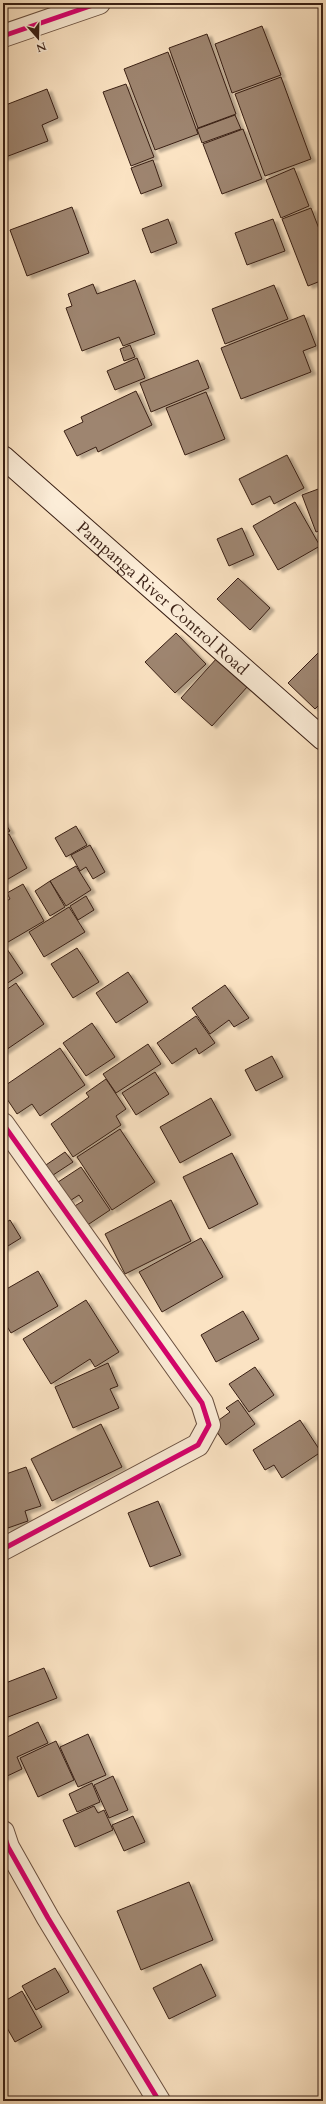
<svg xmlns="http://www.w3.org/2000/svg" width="326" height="2104" font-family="Cardo,serif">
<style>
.building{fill:#9e856f;stroke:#391f14;filter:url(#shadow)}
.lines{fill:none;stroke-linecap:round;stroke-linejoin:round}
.street-casing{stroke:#6a5040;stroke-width:24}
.secondary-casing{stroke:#391f14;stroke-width:24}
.street{stroke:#fcedd8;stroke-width:22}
.secondary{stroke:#fcedd8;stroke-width:22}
.cycleway-casing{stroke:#fcedd8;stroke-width:8}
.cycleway{stroke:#d6006c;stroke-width:5}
.labels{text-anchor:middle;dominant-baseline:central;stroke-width:3;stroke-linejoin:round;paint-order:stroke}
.street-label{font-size:17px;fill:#391f14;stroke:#fcedd8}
</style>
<defs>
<filter id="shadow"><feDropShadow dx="4.5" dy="2.5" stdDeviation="1" flood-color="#0004"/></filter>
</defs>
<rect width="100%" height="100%" fill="#fbe3c3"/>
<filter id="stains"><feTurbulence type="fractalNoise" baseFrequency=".005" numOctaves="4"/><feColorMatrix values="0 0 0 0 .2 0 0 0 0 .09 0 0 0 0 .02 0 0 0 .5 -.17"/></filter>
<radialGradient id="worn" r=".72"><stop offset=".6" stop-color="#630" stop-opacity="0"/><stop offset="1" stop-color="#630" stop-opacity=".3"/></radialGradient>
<path class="building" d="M262,26L281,75L232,93L215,44Z
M207,34L236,114L198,128L169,48Z
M168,52L198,134L155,150L124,69Z
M281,77L311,159L265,176L235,94Z
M126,84L154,157L131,166L103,92Z
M47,89L58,118L42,125L48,141L3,158V106Z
M235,115L241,129L202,143L197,129Z
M243,129L262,179L222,194L203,144Z
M153,160L162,186L141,194L131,168Z
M294,168L309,206L281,218L266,180Z
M72,207L89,253L27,276L10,230Z
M311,208L323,239V280L308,286L282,219Z
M168,219L177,243L151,253L142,229Z
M273,219L285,251L247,265L235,233Z
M135,280L155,334L123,346L119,337L82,351L66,308L72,306L68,294L93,284L97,294Z
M274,285L288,319L225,344L212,309Z
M304,315L316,346L303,351L311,372L241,399L221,348Z
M130,345L135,357L124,361L120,349Z
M137,358L145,378L115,390L107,371Z
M198,360L209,388L151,412L140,383Z
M136,391L152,425L98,452L96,447L77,456L64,431L83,422L81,417Z
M206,392L225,439L185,455L166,408Z
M287,455L304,488L274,504L270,496L252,505L239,479Z
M321,488L323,493V530L316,532L302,495Z
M295,502L320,546L278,570L253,526Z
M242,528L254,555L229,566L217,539Z
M238,578L270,608L250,630L217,599Z
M176,633L206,664L175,693L145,662Z
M323,648V701L315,709L288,683Z
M217,658L248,686L212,726L181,698Z
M3,820L10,831L3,835Z
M76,826L87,845L66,857L55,838Z
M9,834L27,868L3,882V837Z
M90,845L105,872L93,879L86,867L80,871L71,855Z
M76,866L91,890L66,906L50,881Z
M50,881L65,907L50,916L35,891Z
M23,884L44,921L3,945V903L10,899L7,893Z
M86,896L94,910L78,920L70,906Z
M69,907L85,932L44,957L29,932Z
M77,948L99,982L73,998L51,964Z
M7,949L23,973L3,986V952Z
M128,972L148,1002L116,1023L96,993Z
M16,983L44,1024L3,1052V992Z
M225,985L249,1018L234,1027L229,1020L210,1034L192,1008Z
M196,1016L215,1043L199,1054L196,1048L172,1064L157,1043Z
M92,1023L115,1057L86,1076L63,1043Z
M148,1044L161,1064L116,1093L103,1074Z
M60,1048L85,1085L40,1116L32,1104L17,1114L3,1093V1087Z
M272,1056L283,1077L256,1091L245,1070Z
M155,1072L169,1094L136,1115L122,1093Z
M106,1079L126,1109L116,1116L121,1125L73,1157L51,1124L89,1097L86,1093Z
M211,1098L231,1135L180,1163L160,1127Z
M120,1129L155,1182L112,1210L77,1157Z
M65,1152L73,1162L47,1179L40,1169Z
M232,1153L258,1204L209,1229L183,1177Z
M81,1167L110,1210L86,1226L73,1207L83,1201L79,1195L65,1204L52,1186Z
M171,1200L191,1241L125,1274L105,1234Z
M10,1220L21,1238L3,1249V1224Z
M201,1238L223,1277L162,1312L139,1272Z
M38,1271L58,1306L11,1333L3,1320V1291Z
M86,1300L119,1352L95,1367L90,1359L51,1384L23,1339Z
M243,1311L259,1339L216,1362L201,1335Z
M108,1363L118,1386L110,1389L119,1408L73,1428L55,1387Z
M255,1367L274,1395L249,1412L229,1384Z
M238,1400L255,1424L226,1445L212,1425L230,1412L226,1408Z
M300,1420L321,1452L282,1478L274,1465L265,1470L253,1450Z
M101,1424L122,1467L52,1501L31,1459Z
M26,1467L41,1506L25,1511L28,1521L5,1529L3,1524V1475Z
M158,1501L181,1555L150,1567L128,1513Z
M44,1668L57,1698L3,1719V1684Z
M38,1722L48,1743L17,1757L22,1769L3,1778V1739Z
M88,1734L106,1775L78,1787L60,1747Z
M56,1741L74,1780L38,1797L20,1758Z
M113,1776L128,1810L109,1818L94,1785Z
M92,1783L100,1802L77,1812L69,1794Z
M94,1806L98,1813L104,1810L113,1830L75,1847L63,1820Z
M133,1816L145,1842L124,1851L112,1825Z
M189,1882L213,1940L141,1970L117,1911Z
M201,1964L216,1996L169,2019L153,1988Z
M55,1968L69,1992L36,2010L22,1986Z
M22,1991L42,2027L15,2042L3,2021V2002Z"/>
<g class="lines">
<g class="street-casing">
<path id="street" d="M3,36L99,3
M3,1124L202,1403L209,1425L198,1445L3,1549
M3,1832L8,1847L48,1918L159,2101"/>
</g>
<g class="secondary-casing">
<g id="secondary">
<path id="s1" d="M3,457L323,739"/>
</g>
</g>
<use href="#street" class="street"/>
<use href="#secondary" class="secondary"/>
<g class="cycleway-casing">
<path id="cycleway" d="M3,36L99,3
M3,1124L202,1403L209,1425L198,1445L3,1549
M3,1832L8,1847L48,1918L159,2101"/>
</g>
<use href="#cycleway" class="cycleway"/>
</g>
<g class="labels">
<g class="street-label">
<text stroke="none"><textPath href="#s1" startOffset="213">Pampanga River Control Road</textPath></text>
</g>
</g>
<rect width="326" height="2104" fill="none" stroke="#fbe3c3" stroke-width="16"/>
<rect x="4" y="4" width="318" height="2096" fill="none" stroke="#391f14" stroke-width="2"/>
<rect x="8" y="8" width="310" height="2088" fill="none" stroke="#391f14"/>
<g transform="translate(38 38) rotate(160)" stroke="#fcedd8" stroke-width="3" paint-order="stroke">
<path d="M0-3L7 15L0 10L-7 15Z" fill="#391f14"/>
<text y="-6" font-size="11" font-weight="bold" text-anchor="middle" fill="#391f14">N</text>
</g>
<rect width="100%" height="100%" filter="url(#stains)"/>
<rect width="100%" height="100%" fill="url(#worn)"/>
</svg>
